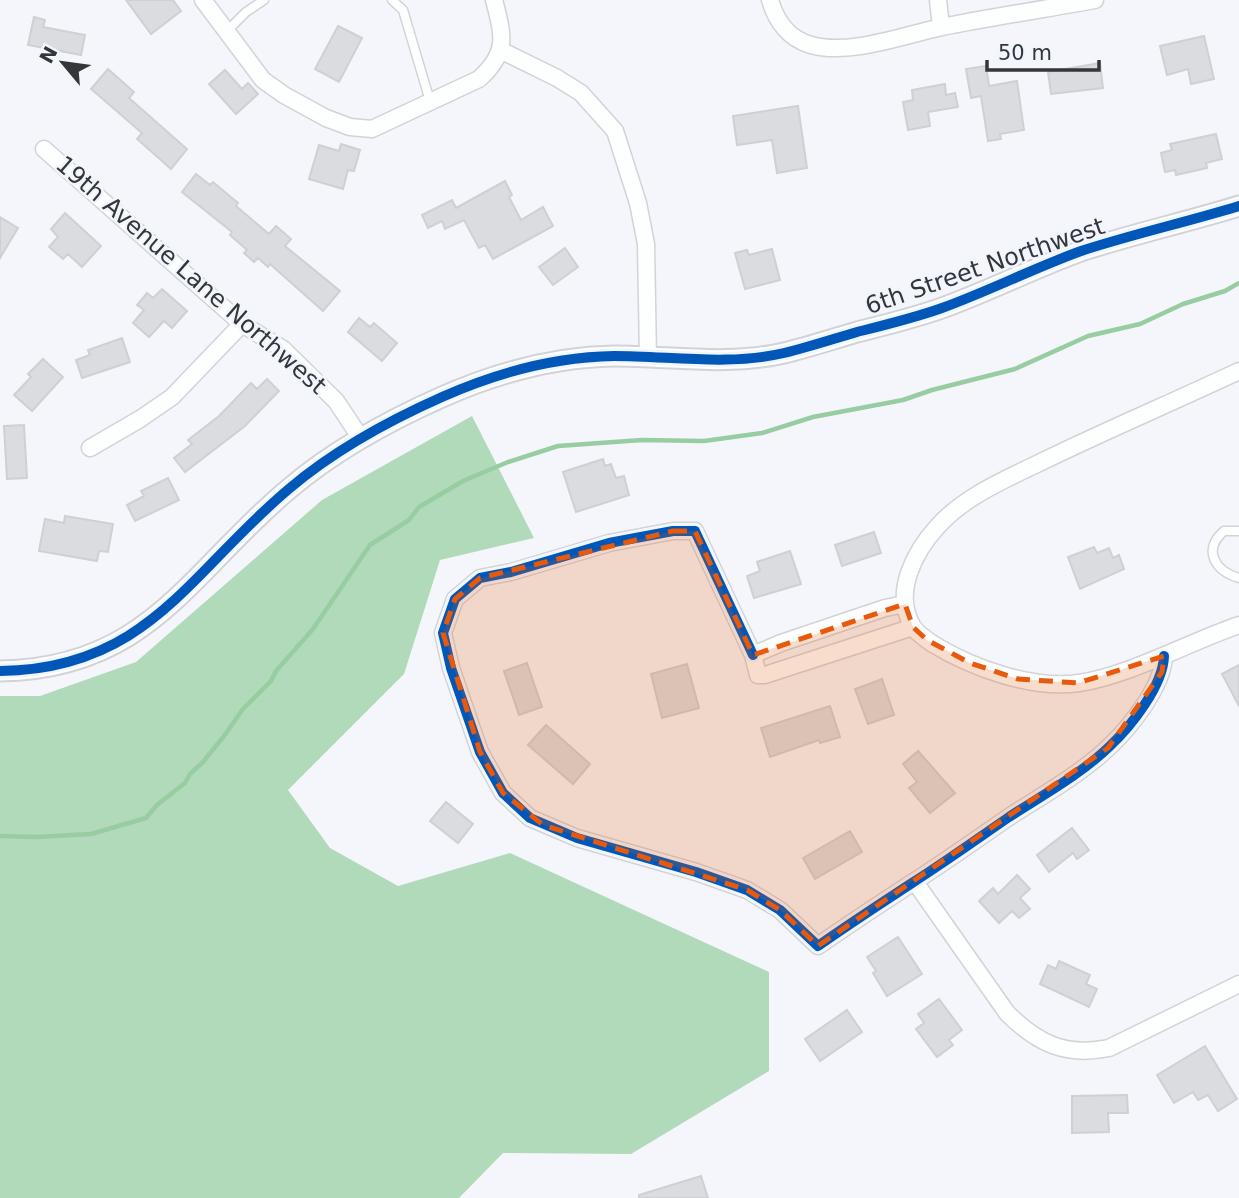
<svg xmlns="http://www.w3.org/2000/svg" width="1239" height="1198" font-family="'DejaVu Sans',sans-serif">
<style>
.forest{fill:#b0dab9}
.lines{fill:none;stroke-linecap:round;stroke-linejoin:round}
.stream{stroke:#98cda1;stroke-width:4.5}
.building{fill:#dadcdf;stroke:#ced0d4;stroke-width:2}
.service-casing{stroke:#d2d3d7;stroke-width:11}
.minor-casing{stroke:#d2d3d7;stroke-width:19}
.tertiary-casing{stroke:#d2d3d7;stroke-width:23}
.service{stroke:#fdfefe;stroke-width:8}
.minor{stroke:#fdfefe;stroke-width:16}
.tertiary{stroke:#fdfefe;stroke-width:19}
.cycleway-casing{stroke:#f1f5fe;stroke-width:15}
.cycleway{stroke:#0057b8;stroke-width:10}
.marked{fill:#e8590c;fill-opacity:0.2;stroke:#e8590c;stroke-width:5;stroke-dasharray:14 9;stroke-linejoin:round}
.labels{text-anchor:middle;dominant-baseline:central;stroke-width:5;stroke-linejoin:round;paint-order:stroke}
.street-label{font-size:24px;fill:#35363a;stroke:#f1f5fe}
</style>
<rect width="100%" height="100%" fill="#f4f6fb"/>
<path class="forest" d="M472,416L534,538L440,560L404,674L288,790L330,848L398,886L510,853L769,972V1071L631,1154L503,1153L459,1198H0V696H40L136,662L322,500Z"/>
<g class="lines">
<path class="stream" d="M0,836L36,837L91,834L146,818L157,805L185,783L190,774L203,762L224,736L243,709L271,681L276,671L313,629L370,545L409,520L419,507L463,481L508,462L558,446L642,440L704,441L762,433L813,417L903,400L932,390L1015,369L1088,336L1140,324L1183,304L1225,291L1239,283"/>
</g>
<path class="building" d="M126,0H173L181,11L151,34Z
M34,17L45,20L43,27L85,35L81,55L28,45Z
M338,26L362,38L339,82L315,69Z
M1204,36L1214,79L1191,84L1188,69L1167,75L1160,46Z
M1100,63L1103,88L1051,94L1048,72Z
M986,66L989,86L1017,81L1024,130L1000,134L1001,139L988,141L981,96L971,98L966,69Z
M108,69L134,92L129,98L187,149L171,169L137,139L142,133L91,89Z
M225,70L242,89L248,83L258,94L236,114L209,84Z
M945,84L946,95L955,93L958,107L928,112L930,126L908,130L903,102L913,100L912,90Z
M798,106L807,168L777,173L772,140L737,145L733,116Z
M1216,134L1222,159L1206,163L1207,168L1176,175L1175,170L1165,172L1161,153L1172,150L1170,144Z
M341,144L360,150L354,171L348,170L343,189L309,179L319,145L339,151Z
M196,174L210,185L213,182L238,203L236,206L269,234L276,226L291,239L285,246L340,291L323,311L270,264L268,267L258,258L254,262L244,253L247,250L230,235L232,232L182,192Z
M505,181L512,195L509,197L521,220L543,207L553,226L493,259L485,245L479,248L464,220L445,229L442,221L428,228L422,215L452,200L456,208Z
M65,213L101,246L82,267L68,254L63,259L49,247L58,237L51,229Z
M0,217L18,228L0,258Z
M565,248L578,267L553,285L539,267Z
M772,249L780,280L745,289L735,253L747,250L749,255Z
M162,289L187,311L172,328L164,321L149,337L133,323L144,310L137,305L147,293L153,298Z
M359,318L370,327L374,323L397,343L382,361L348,332Z
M122,338L130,362L82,378L76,360L90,355L88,350Z
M43,359L63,377L32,411L14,395L31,377L28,374Z
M267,379L279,391L245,426L185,472L174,458L192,444L188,440L219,416L251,383L257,389Z
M24,425L27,478L7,479L4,426Z
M603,459L605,466L611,464L616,478L624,476L629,495L576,512L563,472Z
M168,478L179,500L135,521L127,505L144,496L141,491Z
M65,516L113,524L108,552L99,551L97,561L39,551L45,519L64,523Z
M874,532L881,553L842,566L835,545Z
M1094,547L1097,553L1109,548L1113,558L1119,555L1124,569L1080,589L1068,557Z
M790,551L801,584L754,598L747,576L760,571L757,562Z
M527,663L542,707L519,715L504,671Z
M687,664L699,708L662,718L651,674Z
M1239,665V706L1222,674Z
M882,679L894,715L868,724L855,689Z
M830,706L840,737L820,743L819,740L770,757L761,728Z
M546,725L590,764L573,784L528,745Z
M918,751L955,793L930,813L909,788L917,782L903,764Z
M446,802L473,824L458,843L430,821Z
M1072,828L1089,850L1077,859L1073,853L1049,872L1037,855Z
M850,831L862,852L815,879L803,858Z
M1017,875L1030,889L1020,898L1030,909L1019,918L1012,911L999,923L979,901L993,888L998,894Z
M898,937L922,974L887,996L873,973L876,971L867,957Z
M1059,961L1090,975L1086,984L1097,989L1089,1007L1040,984L1048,965L1056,969Z
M939,999L962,1030L949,1040L953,1045L937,1057L916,1029L924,1023L918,1014Z
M847,1010L862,1032L820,1061L805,1039Z
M1205,1046L1237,1099L1218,1111L1208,1095L1198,1100L1193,1092L1174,1103L1157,1075Z
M1127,1095L1128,1113H1108L1109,1132L1072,1133V1096Z
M701,1176L708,1198H639V1195Z"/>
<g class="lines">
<g class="service-casing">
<path id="service" d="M392,0L403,10L430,101
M227,31L246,12L264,0
M1239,531H1224C1202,550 1215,571 1239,578"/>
</g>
<g class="minor-casing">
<path id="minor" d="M203,0L263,80L284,95L326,118L350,127L372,129L479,79C509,52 503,35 494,0
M770,0C776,21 789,39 811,45C849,56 904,35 942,27C993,17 1044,9 1095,0
M938,0L941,27
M500,50L557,78L581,93L615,131L638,203L646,244L648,358
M44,149L242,324L283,349L336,401L360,437
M1239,371C1173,402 1107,430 1041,462C1006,479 965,496 938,526C915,551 892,593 913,627C917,633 927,640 933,644C972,668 1033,690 1079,683C1131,675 1189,642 1239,625
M90,448L140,419L172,397L242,324
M905,604L885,608L781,643L753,655L758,675H765L913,627
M753,655L695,531H673L609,543L511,572L480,578L455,599L443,633L451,668L480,752L503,793L530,818L577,838L696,872L747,890L780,910L818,946C849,924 880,904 912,883C945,862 977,839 1009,817C1043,795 1081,774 1110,746C1131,726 1163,686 1164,656
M915,882L1007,1013C1037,1043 1065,1057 1109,1048L1239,984"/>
</g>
<g class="tertiary-casing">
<path id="tertiary" d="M0,671C149,669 190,571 290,488C336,449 388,421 442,397C496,373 554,357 614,356C671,356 728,366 784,353C809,347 833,339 857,332C885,325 914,318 942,308C989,291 1034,268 1081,251C1133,234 1187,222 1239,206"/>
</g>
<use href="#service" class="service"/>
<use href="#minor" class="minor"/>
<use href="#tertiary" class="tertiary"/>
<g class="cycleway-casing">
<path id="cycleway" d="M753,655L695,531H673L609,543L511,572L480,578L455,599L443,633L451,668L480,752L503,793L530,818L577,838L696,872L747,890L780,910L818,946C849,924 880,904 912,883C945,862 977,839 1009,817C1043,795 1081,774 1110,746C1131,726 1163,686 1164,656
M0,671C149,669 190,571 290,488C336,449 388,421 442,397C496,373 554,357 614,356C671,356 728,366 784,353C809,347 833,339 857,332C885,325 914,318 942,308C989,291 1034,268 1081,251C1133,234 1187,222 1239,206"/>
</g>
<use href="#cycleway" class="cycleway"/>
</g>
<path class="marked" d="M673,531H695L753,655L905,604L913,627L927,640L970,663L1018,679L1078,683L1164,656L1162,672L1108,748L818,946L780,910L747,890L543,825L503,793L480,752L443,633L455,599L480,578Z"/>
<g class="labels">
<g class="street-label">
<text transform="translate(985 266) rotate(-19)">6th Street Northwest</text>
<text transform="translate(191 275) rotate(41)">19th Avenue Lane Northwest</text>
</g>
</g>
<g transform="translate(63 63) rotate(299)" stroke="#f1f5fe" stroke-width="5" paint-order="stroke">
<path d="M0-5L12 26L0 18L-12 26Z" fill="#35363a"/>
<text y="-10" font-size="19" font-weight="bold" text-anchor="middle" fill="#35363a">N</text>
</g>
<path d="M987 60v10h112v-10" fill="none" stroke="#35363a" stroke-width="3.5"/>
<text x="998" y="60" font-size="21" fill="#35363a" stroke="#f1f5fe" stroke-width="5" paint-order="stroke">50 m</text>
</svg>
